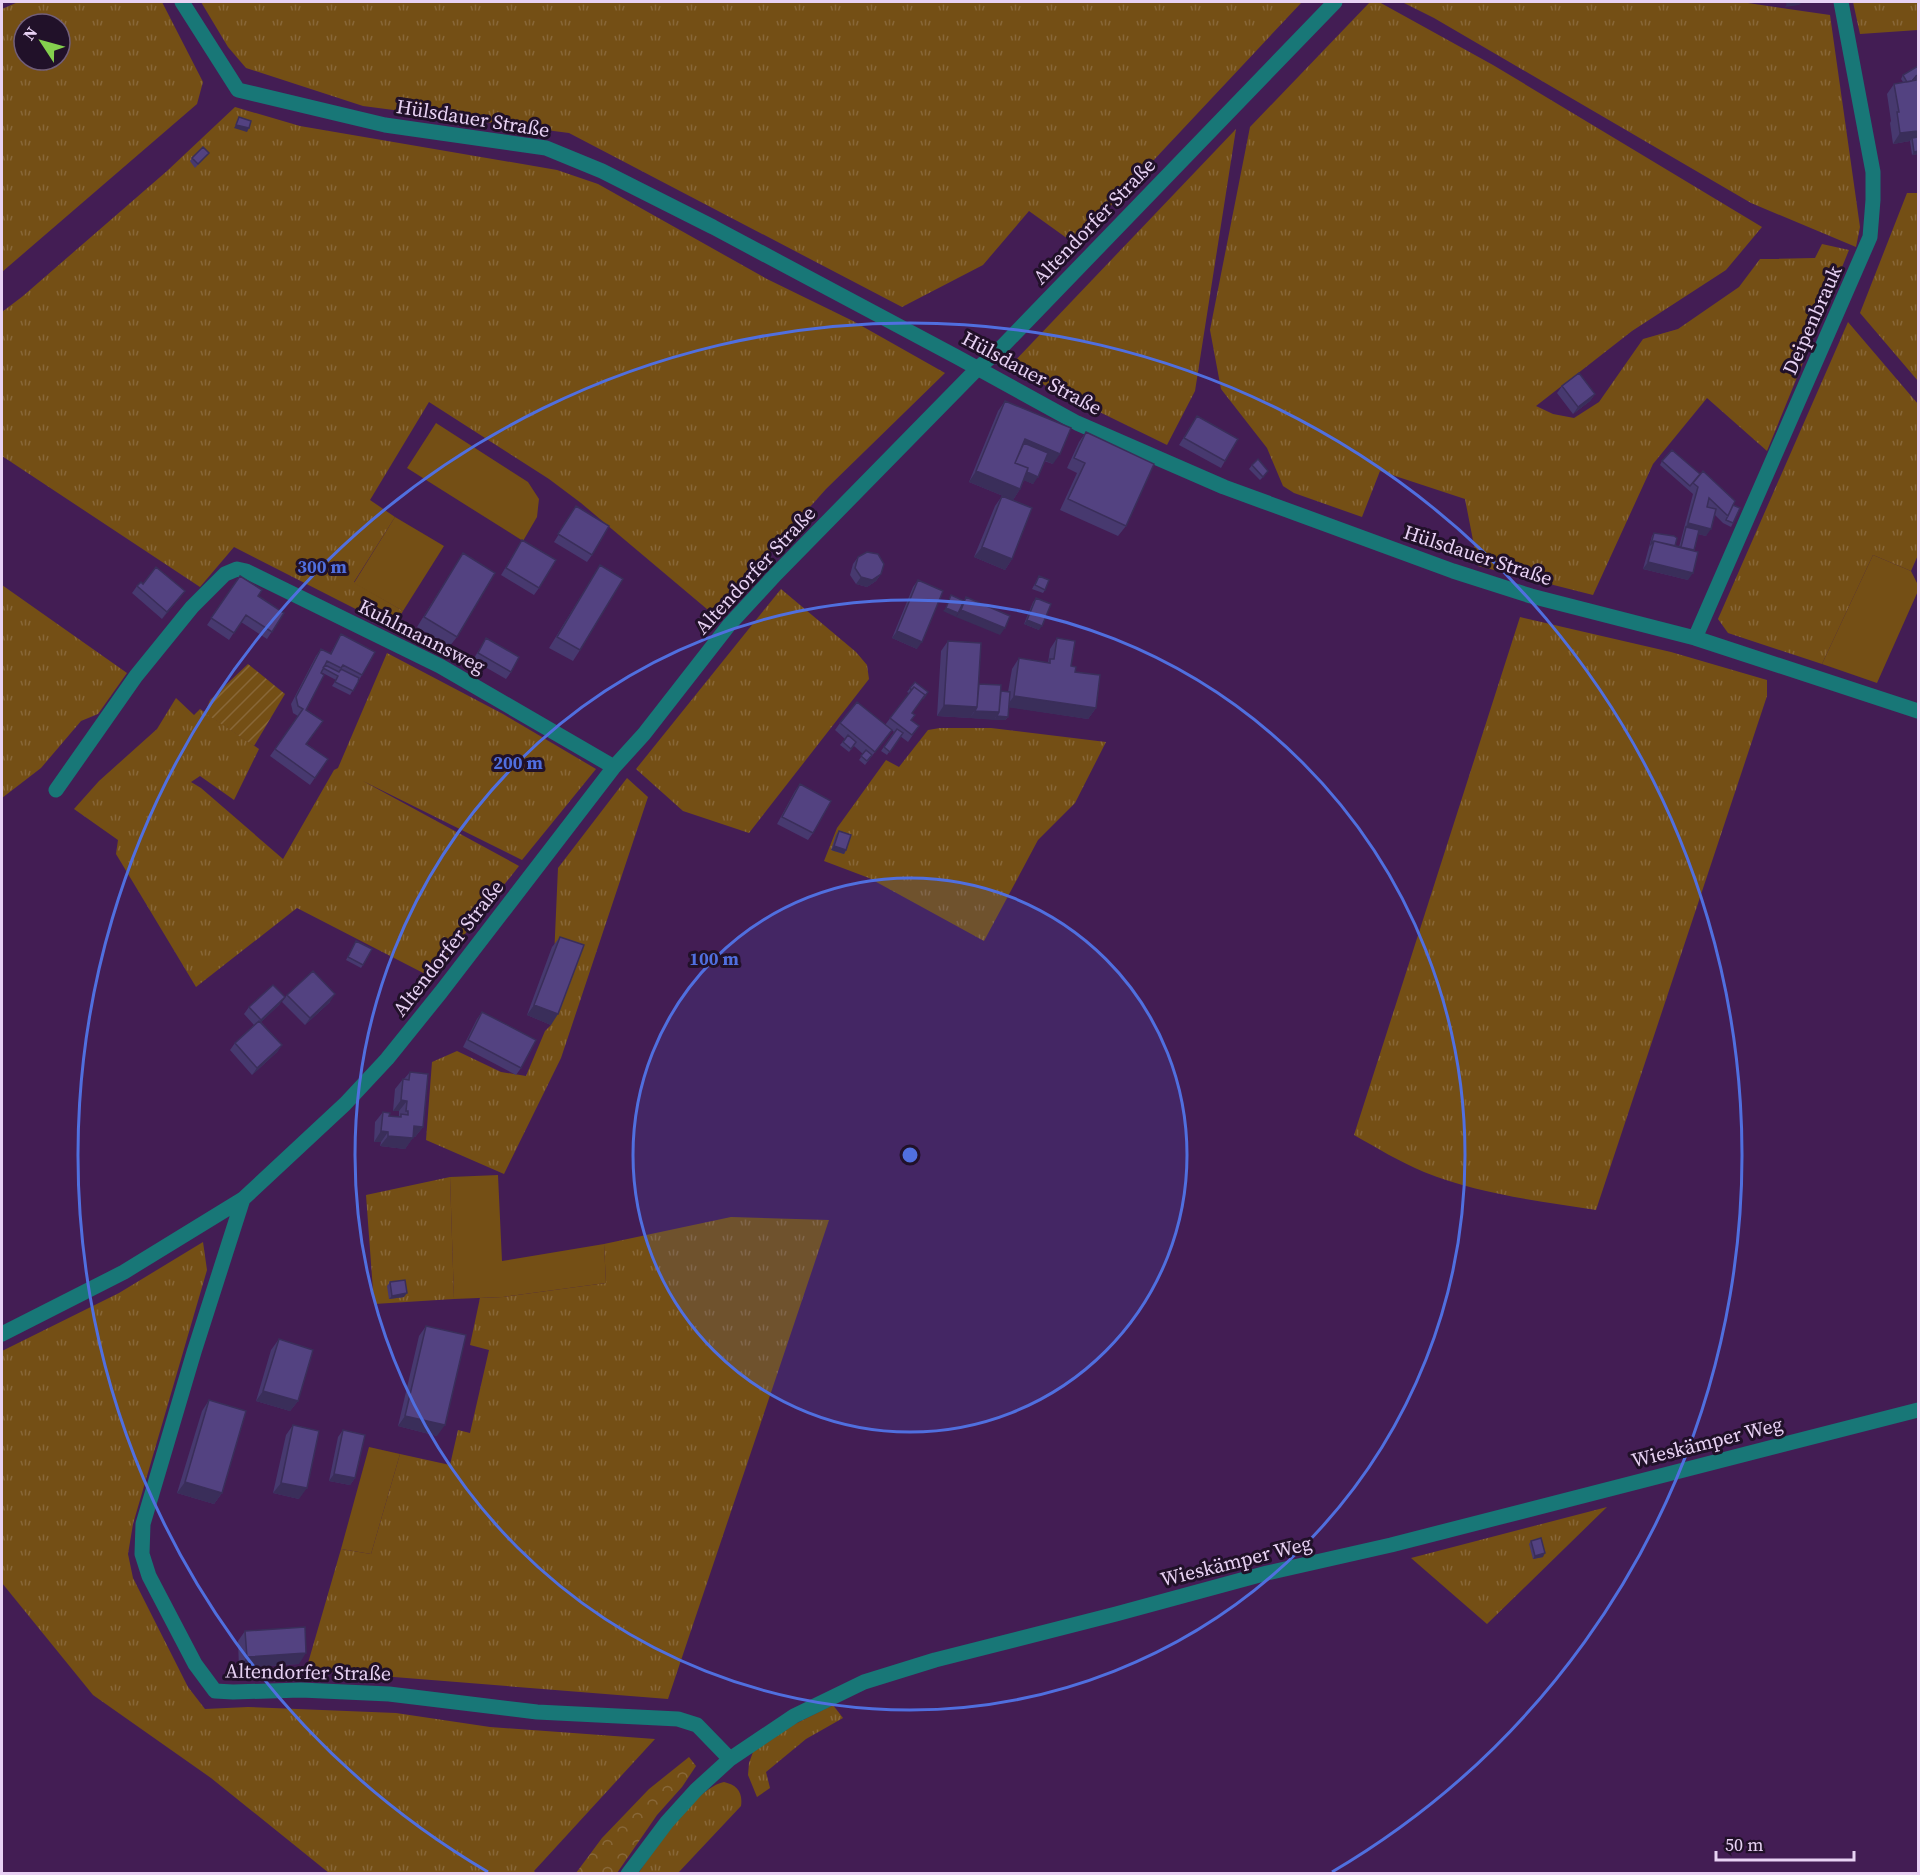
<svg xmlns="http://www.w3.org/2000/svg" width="1920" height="1875" font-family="'Source Serif 4',serif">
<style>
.grass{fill:url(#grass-tufts);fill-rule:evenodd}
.forest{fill:url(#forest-crowns)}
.garden{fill:url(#garden-furrows)}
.pitch{fill:#744f15}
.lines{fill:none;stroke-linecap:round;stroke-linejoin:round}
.minor{stroke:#187777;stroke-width:15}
.wall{fill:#47396f}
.shaded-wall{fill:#3a2e5a}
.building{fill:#534281;stroke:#3a2e5a;stroke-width:1.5}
.ring{fill:none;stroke:#506fdf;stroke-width:3}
.labels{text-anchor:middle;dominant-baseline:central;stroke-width:6;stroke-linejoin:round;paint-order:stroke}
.street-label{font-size:20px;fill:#e8d2f4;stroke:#211129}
.centre{fill:#506fdf;stroke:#211129;stroke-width:3}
.ring-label{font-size:18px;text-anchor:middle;font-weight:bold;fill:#506fdf;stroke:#211129;stroke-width:6;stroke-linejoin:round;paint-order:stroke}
</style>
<defs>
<pattern id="grass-tufts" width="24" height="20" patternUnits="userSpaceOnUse" patternTransform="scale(1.5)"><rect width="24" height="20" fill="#744f15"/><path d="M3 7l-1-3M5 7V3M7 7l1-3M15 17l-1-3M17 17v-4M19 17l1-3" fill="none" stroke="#886738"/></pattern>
<pattern id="forest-crowns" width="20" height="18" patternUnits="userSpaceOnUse" patternTransform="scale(1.5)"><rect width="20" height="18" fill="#744f15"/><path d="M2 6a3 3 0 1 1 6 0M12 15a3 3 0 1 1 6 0" fill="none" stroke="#886738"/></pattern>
<pattern id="garden-furrows" width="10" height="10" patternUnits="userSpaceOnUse" patternTransform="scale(1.5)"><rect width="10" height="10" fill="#744f15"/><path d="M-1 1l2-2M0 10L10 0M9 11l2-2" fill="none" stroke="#886738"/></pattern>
</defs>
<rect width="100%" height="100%" fill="#431d54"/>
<path class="grass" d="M18,2H162L203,82L197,104L2,272V9ZM24,24H60V60H24Z
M201,2H1302L1075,244L1029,211L983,265L902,307L569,133L363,106L246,68L228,47Z
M1370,2H1379L1493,65L1762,227L1726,270L1632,331L1536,406L1553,414L1574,418L1599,402L1643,339L1678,329L1739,287L1760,259L1815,258L1822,244L1849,250L1767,451L1707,398L1653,464L1593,595L1478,566L1465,499L1380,471L1362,517L1294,493L1283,486L1267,448L1221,389L1210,330L1250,127Z
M1402,2H1741L1830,15L1860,227L1856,247L1751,203L1434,18Z
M1853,2H1918V30L1860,34Z
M235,107L300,126L557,170L598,184L767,279L853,321L945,373L826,489L714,615L581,503L549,479L429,402L370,500L395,517L354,582L403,611L393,628L234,547L200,587L2,456V312L23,296L167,171Z
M1236,129L1195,391L1167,445L1030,378L1012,364Z
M1907,193H1918V381L1860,313Z
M1848,322L1918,404V555L1911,571L1873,555L1822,664L1728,633L1718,619Z
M2,585L127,673L98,714L81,721L41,768L2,798Z
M781,589L856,652L867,665L869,679L749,833L683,811L636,769Z
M1520,617L1671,652L1767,680V696L1596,1210C1538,1201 1479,1194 1424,1172C1400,1162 1377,1148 1354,1135Z
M387,653L503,714L596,769L522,860L363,781L519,866L431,977L297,908L196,987L116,854L118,840L74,809L99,781L157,729L176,698L194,715L200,709L259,749L234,800L200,776L191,782L201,788L283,859L334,770L338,768Z
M940,728H991L1106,742L1075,803L1038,840L984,941L869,878L824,861L837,828L886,760L899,767L928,730Z
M627,778L648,797L561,1058L504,1174L426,1140L432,1062L457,1051L501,1072L526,1076L545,1031L551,1025L558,868Z
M450,1177L454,1299L374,1304L366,1195Z
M731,1217L829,1220L668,1699L306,1670L341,1549L371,1554L400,1454L450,1465L458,1430L470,1433L489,1350L470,1345L480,1298L503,1297L606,1283L604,1244Z
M203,1242L207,1270L133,1524L128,1554L133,1578L188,1687L205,1709L248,1707L396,1713L490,1727L655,1739L534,1871L536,1873H329L211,1778L93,1695L2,1583V1351L119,1293Z
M1607,1507L1487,1624L1411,1558Z
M833,1705L843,1718L806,1739L766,1772L770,1788L757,1797L748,1775L749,1763L753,1752L793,1725Z
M724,1782C737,1785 743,1792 741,1806L678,1873L638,1874C655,1849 695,1788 724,1782Z"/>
<path class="forest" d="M689,1757L696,1766L682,1787L657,1815L617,1873H576L602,1838L649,1789Z"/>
<path class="garden" d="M248,664L285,694L254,746L205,713L210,700Z"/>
<path class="pitch" d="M436,423L528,482L539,499L537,517L523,541L407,468Z
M395,517L444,546L403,611L354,583Z
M1873,555L1911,571L1918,585V591L1877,683L1822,664Z
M498,1175L502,1261L604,1244L606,1283L503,1297L454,1299L450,1177Z
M369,1447L400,1454L371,1554L341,1549Z"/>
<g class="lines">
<path class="minor" d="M182,2L238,90L385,125L546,148L602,171L713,227L957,357L1077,423L1224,487L1453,571L1531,596L1695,638L1918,711
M1695,638L1870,237L1873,200V172L1841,2
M56,790L136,676L192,607L225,574L237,569L246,571L440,666L614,767
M243,1199L194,1352L143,1524L142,1554L149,1576L195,1664L215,1691L233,1692L301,1690L389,1694L537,1712L678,1719L697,1725L730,1759
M2,1334L124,1272L243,1199L345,1104L387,1059L441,992L614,767L644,734L729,625L776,574L978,368L999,350L1335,2
M628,1874L667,1822L696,1790L730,1759L794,1716L864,1682L935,1660L1116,1614L1267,1573L1391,1545L1918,1410"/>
</g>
<path class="wall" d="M1918,66V154L1912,155L1910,141L1893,144L1890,123L1891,121L1887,94L1894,84L1903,82L1901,79L1903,75Z
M209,153L195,168L190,161L192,158Z
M1562,386L1595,394L1590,401L1573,414L1557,393Z
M1005,401L1053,464L1044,461L1033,484L1024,480L1020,489L1013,500L969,482L998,411Z
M1197,416L1225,461L1221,468L1179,445Z
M1086,432L1126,526L1118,536L1060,510L1077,473L1067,468L1079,442Z
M1662,461L1733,505V523L1731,527L1723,523L1715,515L1706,536L1698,534L1688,580L1643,569L1652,536L1654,533L1675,546L1679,547L1693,494L1660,465Z
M1252,465L1266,474L1260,480L1249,469Z
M1002,496L1012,559L1005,570L974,557L995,506Z
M576,506L592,555L587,562L554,542Z
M522,540L539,588L534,595L501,575Z
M463,553L457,637L449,647L417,627Z
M858,557L881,574L876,581L867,587L856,584L850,575L853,564Z
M600,565L580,650L573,661L549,648Z
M240,576L258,596L284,613L267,639L241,622L229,640L207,625Z
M1039,576L1045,590L1043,593L1032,589Z
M918,580L917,649L892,638L913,587Z
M143,584L185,591L162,619L132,593L137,586Z
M1036,598L1039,630L1024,624L1033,602Z
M341,634L362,675L350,695L332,686L336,680L321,672L306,710L307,744L328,759L310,785L270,756L298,716L293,713L291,704L316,656L321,649L330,654Z
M486,638L511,672L506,679L473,660Z
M1057,638L1071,666L1096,708L1088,719L1009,707L1008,717L1005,720L937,716L941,651L948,641L979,684L1001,691L1008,692L1012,669L1019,658L1048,663L1050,649Z
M915,682L911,720L919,726L908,742L900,736L887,755L881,751L894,732L892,730L865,765L859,760L863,754L854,746L849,752L840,745L845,739L835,730L840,723L885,725L909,693L907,692Z
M800,784L813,833L808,840L777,824L795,791Z
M839,831L846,850L844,854L831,850L836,835Z
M560,937L551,1025L527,1015L552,947Z
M356,941L363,965L361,968L346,960Z
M287,995L330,1002L305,1025L282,1002Z
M280,1004L261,1022L282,1045L277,1052L252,1075L230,1050L235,1043L254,1025L244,1014L249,1007Z
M482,1012L521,1068L516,1075L463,1047L477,1019Z
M410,1072L423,1127L415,1137H413L405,1149L380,1146L381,1142H374L375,1122L383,1112L389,1116L399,1117V1111H393L395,1089L403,1079H404Z
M390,1282L404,1297L389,1299L387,1286Z
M426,1326L437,1436L398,1426L419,1336Z
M279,1339L298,1401L290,1411L256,1401L271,1350Z
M209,1400L222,1493L214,1504L177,1493L202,1411Z
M293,1425L299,1499L273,1493L286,1435Z
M343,1430L355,1478L350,1485L329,1481L338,1437Z
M1531,1541L1543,1557L1533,1559L1529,1544Z
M245,1631L299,1664L239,1668L238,1641Z"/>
<path class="shaded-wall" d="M1802,2L1799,5L1785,7L1787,4Z
M236,125L249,128L247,132L234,128Z
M1918,131V140L1912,138L1910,141L1893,144L1900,133Z
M1918,151V154L1912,155L1914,152Z
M1595,394L1590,401L1573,414L1578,407Z
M1025,439L1060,454L1053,464L1020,450Z
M1013,467L1038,477L1033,484L1008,474Z
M976,471L1020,489L1013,500L969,482Z
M1688,523L1711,529L1706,536L1685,531L1686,527L1684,530Z
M982,547L1012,559L1005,570L974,557Z
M1648,562L1693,573L1688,580L1643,569Z
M881,574L876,581L867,587L856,584L861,577Z
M185,591L180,598L162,619L167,612Z
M946,608L958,613L956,617L943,611Z
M961,610L1005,628L1000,635L956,617Z
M1027,620L1042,626L1039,630L1024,624Z
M897,631L922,642L917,649L892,638Z
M1014,696L1096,708L1088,719L1006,707Z
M944,705L977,707L970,718L937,716Z
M975,711L999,712L994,720L970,718Z
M997,716L1008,717L1005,720H994Z
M834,846L846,850L844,854L831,850Z
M335,994L330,1002L305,1025L310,1018Z
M285,997L280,1004L256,1027L261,1020Z
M534,1005L558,1014L551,1025L527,1015Z
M282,1045L277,1052L252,1075L257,1068Z
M401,1100L407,1101L399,1111H393Z
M414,1126L423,1127L415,1137L407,1136Z
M381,1131L388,1132L381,1142H374Z
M388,1136L413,1138L405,1149L380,1146Z
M407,1293L404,1297L389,1299L392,1296Z
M263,1391L298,1401L290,1411L256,1401Z
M405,1416L445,1425L437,1436L398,1426Z
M334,1474L355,1478L350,1485L329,1481Z
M185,1482L222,1493L214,1504L177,1493Z
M281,1483L307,1488L299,1499L273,1493Z
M1545,1553L1543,1557L1533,1559L1535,1556Z
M306,1653L299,1664L239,1668L247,1657Z"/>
<path class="building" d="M1787,2H1802L1787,4Z
M1918,66V75L1916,76L1912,81L1907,82L1903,75Z
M1918,75V131L1900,133L1897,112H1899L1894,84L1916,80V76Z
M239,117L251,121L249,128L236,125Z
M1918,137V151L1914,152L1912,138Z
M203,147L209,153L198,164L192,158Z
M1579,373L1595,394L1578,407L1562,386Z
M1005,401L1071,428L1060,454L1025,439L1015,463L1028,468L1020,489L976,471Z
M1197,416L1238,439L1225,461L1184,438Z
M1086,432L1154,464L1126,526L1068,499L1085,463L1074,458Z
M1024,443L1048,453L1038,477L1027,472L1028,468L1015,463Z
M1672,450L1700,474L1690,486L1662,461Z
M1258,459L1268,471L1263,477L1252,465Z
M1703,471L1735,501L1728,516L1709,498L1707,507L1716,509L1711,529L1688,523L1698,487L1693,483Z
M1002,496L1032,508L1012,559L982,547Z
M1733,505L1740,508L1733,523L1726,520Z
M576,506L609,526L592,555L558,534Z
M1686,527L1699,530L1694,550L1654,541L1651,544L1654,533L1674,536L1677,538L1675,546L1681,547Z
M522,540L556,560L539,588L506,568Z
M1654,541L1698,552L1693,573L1648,562Z
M867,552L878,554L884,564L881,574L872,580L861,577L855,568L858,557Z
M463,553L495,573L457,637L424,617Z
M600,565L623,579L580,650L557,637Z
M156,567L185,591L167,612L137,586L141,582L143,584Z
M240,576L262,590L258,596L284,613L272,632L246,615L234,633L211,618Z
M1039,576L1049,580L1045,590L1035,585Z
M918,580L943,591L922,642L897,631Z
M951,595L964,601L958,613L946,608Z
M966,597L1010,616L1005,628L961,610Z
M1036,598L1051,604L1042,626L1027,620Z
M341,634L375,652L362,675L343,665L341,668L327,661L321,673L324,675L306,710L323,721L306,744L328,759L315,778L275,749L303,709L298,706L296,697L321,649L331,654Z
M486,638L519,657L511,672L478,653Z
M1057,638L1075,641L1071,666L1076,667L1075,672L1100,675L1096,708L1014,696L1019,658L1050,663V659H1054Z
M948,641L981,643L977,707L944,705Z
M325,665L339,672L341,669L359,678L358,682L353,691L335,682L338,676L323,668Z
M915,682L928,692L923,699L925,695L914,687L911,690L910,688Z
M979,684L1001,685L999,712L975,711L977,707Z
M914,687L925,695L912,713L915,715L911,720L919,726L912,735L890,718Z
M1001,691L1010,692L1008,717L997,716L999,712Z
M857,702L892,730L875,752L840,723Z
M897,729L903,733L890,752L884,747Z
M848,735L856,742L851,749L843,742Z
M866,750L872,755L867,761L861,756Z
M800,784L831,801L813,833L782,817Z
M839,831L851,835L846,850L834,846Z
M560,937L584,945L558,1014L534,1005Z
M356,941L372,949L363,965L348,957Z
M313,971L335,994L310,1018L287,995Z
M273,985L285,997L261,1020L249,1007Z
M482,1012L536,1040L521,1068L468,1040Z
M259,1021L282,1045L257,1068L235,1043Z
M410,1072L428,1074L423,1127L414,1126L413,1138L388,1136V1132L381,1131L383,1112L390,1113L389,1116L401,1117V1114L408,1115V1111H406L407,1101L401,1100L403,1079L409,1080Z
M405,1280L407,1293L392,1296L390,1282Z
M426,1326L466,1335L445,1425L405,1416Z
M279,1339L313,1350L298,1401L263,1391Z
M209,1400L246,1411L222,1493L185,1482Z
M293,1425L319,1431L307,1488L281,1483Z
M343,1430L365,1435L355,1478L334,1474Z
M1541,1538L1545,1553L1535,1556L1531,1541Z
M305,1627L306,1653L247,1657L245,1631Z"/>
<circle cx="910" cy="1155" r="277" fill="#506fdf" fill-opacity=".12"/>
<g class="ring">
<circle cx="910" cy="1155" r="277"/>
<circle cx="910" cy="1155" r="555"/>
<path d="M488 1872A832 832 0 1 1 1332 1872"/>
</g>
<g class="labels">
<g class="street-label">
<text transform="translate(473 118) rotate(9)">Hülsdauer Straße</text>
<text transform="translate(1094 221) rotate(-46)">Altendorfer Straße</text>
<text transform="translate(1812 320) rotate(-66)">Deipenbrauk</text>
<text transform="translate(1032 373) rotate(28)">Hülsdauer Straße</text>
<text transform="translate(1478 555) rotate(18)">Hülsdauer Straße</text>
<text transform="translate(755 570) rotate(-47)">Altendorfer Straße</text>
<text transform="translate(422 636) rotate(27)">Kuhlmannsweg</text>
<text transform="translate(448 948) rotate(-52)">Altendorfer Straße</text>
<text transform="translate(1707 1442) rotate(-14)">Wieskämper Weg</text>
<text transform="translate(1236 1561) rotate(-14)">Wieskämper Weg</text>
<text transform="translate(308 1672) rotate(1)">Altendorfer Straße</text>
</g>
</g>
<circle cx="910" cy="1155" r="9" class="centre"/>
<g class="ring-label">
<text x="322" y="573">300 m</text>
<text x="518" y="769">200 m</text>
<text x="714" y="965">100 m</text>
</g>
<rect width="1920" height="1875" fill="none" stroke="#e8d2f4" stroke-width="6"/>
<g transform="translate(42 42) rotate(306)"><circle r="28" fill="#211129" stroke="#715e7a" stroke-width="1.5"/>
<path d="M0-4.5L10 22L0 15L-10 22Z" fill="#84d04e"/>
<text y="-9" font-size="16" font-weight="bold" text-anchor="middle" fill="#e8d2f4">N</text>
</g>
<path d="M1716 1851v9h138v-9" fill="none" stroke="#e8d2f4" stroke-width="3"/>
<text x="1725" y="1851" font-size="18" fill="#e8d2f4" stroke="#211129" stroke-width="4.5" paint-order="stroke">50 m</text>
</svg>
